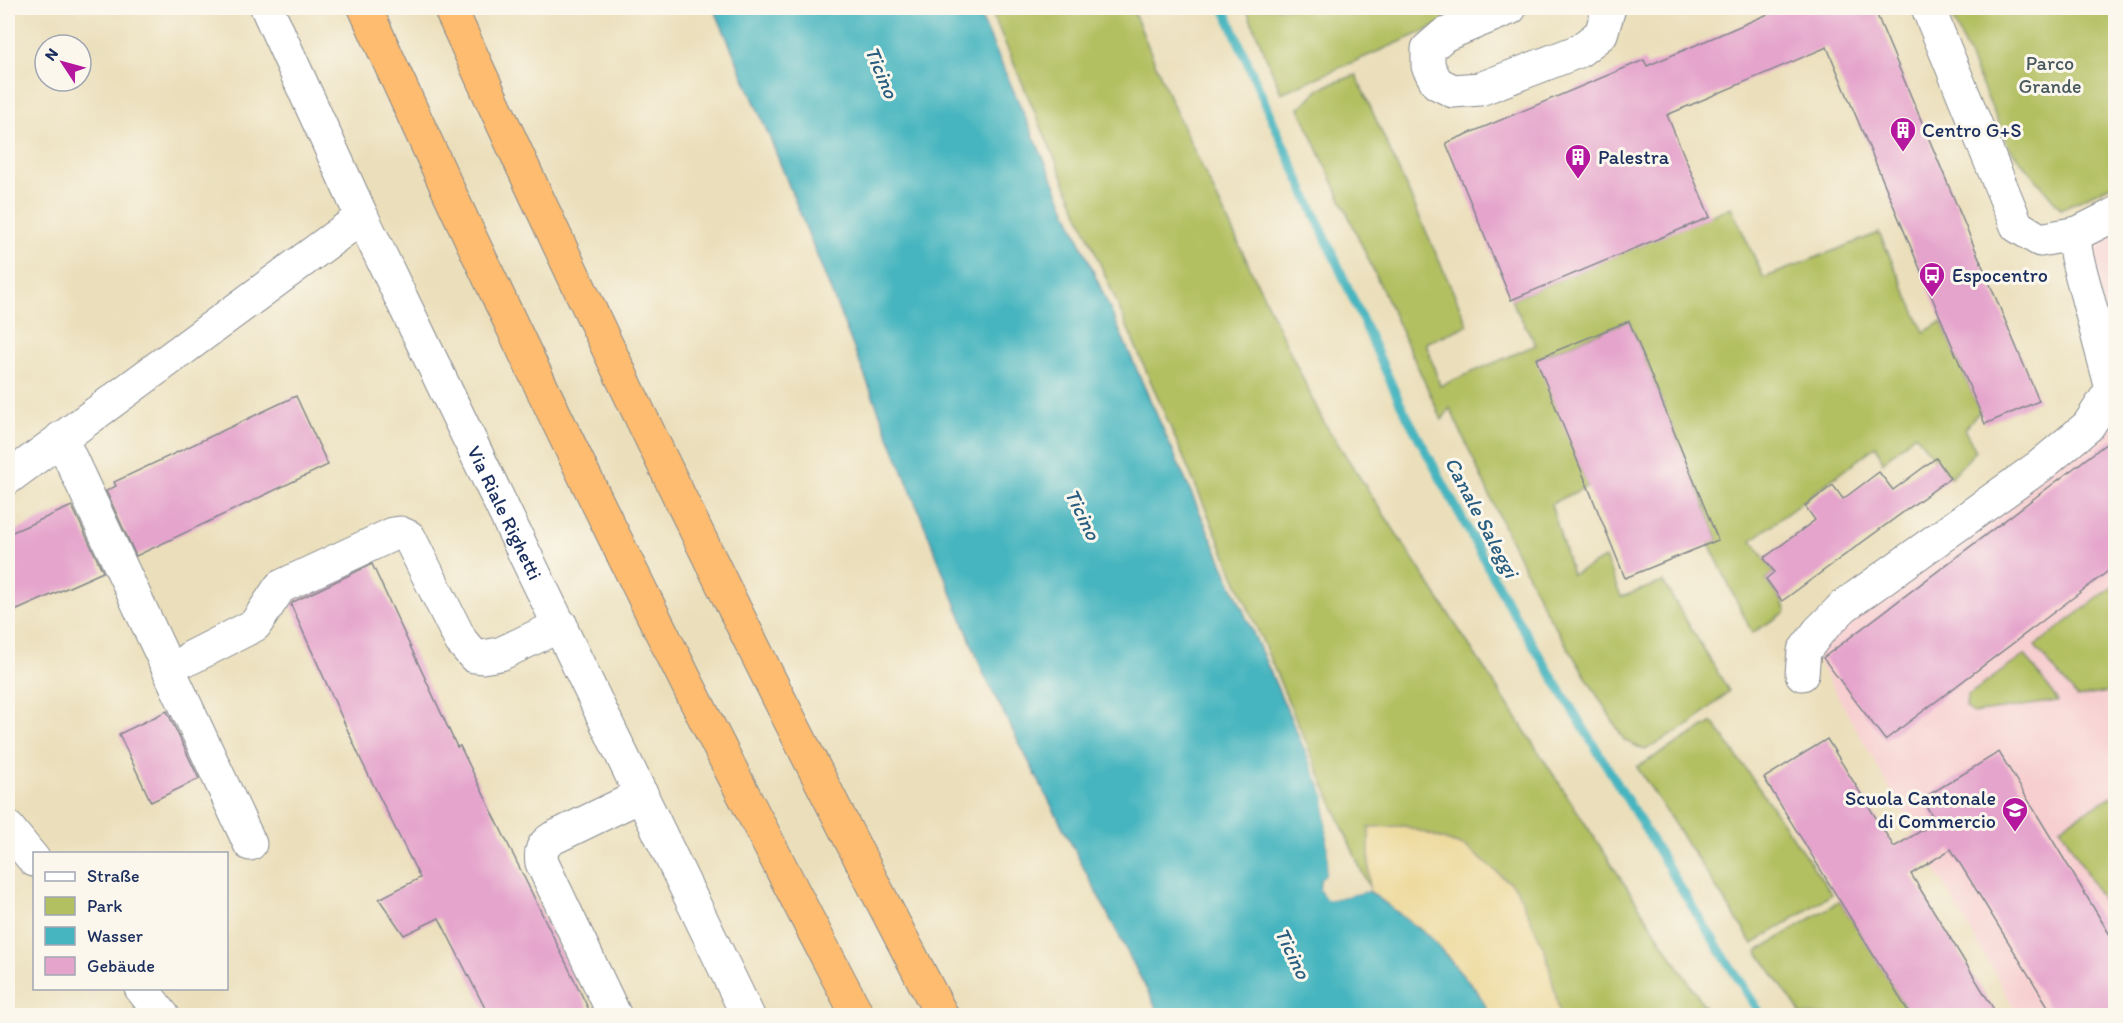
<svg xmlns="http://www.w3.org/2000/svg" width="2123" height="1023" font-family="Itim,sans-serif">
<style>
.built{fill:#f7cfd0}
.green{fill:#b3c062;stroke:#677860;stroke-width:1.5}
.sand{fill:#eeda9e;stroke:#84847e;stroke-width:1.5}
.water{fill:#46b5bf;stroke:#30728e;stroke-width:1.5}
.pier{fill:#ebdfbb}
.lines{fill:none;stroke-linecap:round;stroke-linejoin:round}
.stream{stroke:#46b5bf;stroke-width:9}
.building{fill:#e5a4cc}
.minor-casing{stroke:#83878c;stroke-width:35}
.highway-casing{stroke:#83878c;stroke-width:35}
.minor{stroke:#fff;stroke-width:33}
.highway{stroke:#fdbc70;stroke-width:33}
.labels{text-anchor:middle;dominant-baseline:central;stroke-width:6;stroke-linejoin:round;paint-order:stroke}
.park-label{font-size:20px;fill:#495a5f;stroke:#fbf7ec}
.poi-label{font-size:20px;fill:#1b2f5e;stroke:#fbf7ec;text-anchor:start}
.street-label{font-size:20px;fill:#1b2f5e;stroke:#fbf7ec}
.water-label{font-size:21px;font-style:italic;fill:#2a5e80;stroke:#fbf7ec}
</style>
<rect width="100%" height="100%" fill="#fbf7ec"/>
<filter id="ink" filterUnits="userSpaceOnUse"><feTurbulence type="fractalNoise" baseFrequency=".0167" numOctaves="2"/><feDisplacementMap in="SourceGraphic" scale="12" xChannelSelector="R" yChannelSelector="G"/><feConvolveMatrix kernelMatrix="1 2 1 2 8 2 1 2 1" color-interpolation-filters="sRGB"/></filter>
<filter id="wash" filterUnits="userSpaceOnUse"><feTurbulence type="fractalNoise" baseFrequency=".008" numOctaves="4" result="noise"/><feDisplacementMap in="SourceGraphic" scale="24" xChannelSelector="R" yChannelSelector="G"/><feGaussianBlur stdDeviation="1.35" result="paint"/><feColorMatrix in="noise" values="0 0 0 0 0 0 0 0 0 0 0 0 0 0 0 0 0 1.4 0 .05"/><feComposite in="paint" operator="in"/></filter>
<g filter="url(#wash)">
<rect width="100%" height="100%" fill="#ebdfbb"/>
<path class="built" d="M2115,222V411L2067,238Z
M2115,416V1015H2018L1812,651Z"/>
<path class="green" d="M990,8H1132L1175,110L1323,421L1710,1015H1434L1361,870Z
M1246,8H1479L1281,93Z
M1948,8H2115V183L2061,209L2009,147Z
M1356,75L1468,325L1426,343L1440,386L1536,345L1511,300L1731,207L1764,278L1879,233L1924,332L1942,322L1980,411L1964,429L1976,451L1950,478L1915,434L1883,462L1876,446L1752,540L1774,572L1766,579L1782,601L1786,612L1752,633L1709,543L1718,539L1629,321L1537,358L1588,486L1551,504L1572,575L1605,558L1621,597L1663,582L1729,691L1691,724L1645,750L1625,741L1545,610L1503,525L1450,408L1442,420L1299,108L1322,87Z
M2115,585V691L2077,697L2035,646Z
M2025,655L2058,701L1973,713L1966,707L1967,696Z
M1713,722L1832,894L1753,944L1637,767Z
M2115,794V922L2060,827Z
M1840,901L1911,1015H1802L1757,951Z"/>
<path class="sand" d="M1405,826L1466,847L1516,888L1546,953L1560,1015H1490L1477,991L1430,937L1369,891V827Z"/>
<path class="water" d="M714,8H977L1325,796L1328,861L1326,874L1321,879L1320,890L1327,900L1369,891L1430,937L1477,991L1490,1015H1160L985,677L770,138Z"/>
<path class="pier" d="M1301,733L1328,796L1331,862L1329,875L1324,880L1323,889L1328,896L1369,888V891L1327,900L1320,890L1321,879L1326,874L1328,861L1325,796L1299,736Z"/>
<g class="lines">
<path class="stream" d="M1224,8L1278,133L1401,405L1508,604L1698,916L1762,1016"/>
</g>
<g id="blocks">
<path class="building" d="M1782,8H1874L2039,401L1985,424L1827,47L1667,115L1710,217L1511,300L1446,143L1644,60L1647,66Z
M1629,321L1718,540L1625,578L1536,359Z
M296,396L328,465L136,556L106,491L116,486L114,482Z
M2115,437V566L1885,740L1823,658Z
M1936,458L1950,478L1782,601L1766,579L1774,572L1764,558L1815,520L1805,506L1833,485L1843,499L1879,472L1893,490Z
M72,506L103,572L8,614V534Z
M372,564L457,747L460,746L592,1016H489L439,918L404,935L379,899L420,878L362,762L291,605L293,602Z
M167,711L199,779L151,802L119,734Z
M1827,739L1894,847L1936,822L1922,799L1999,752L2115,943V1016H2054L1951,849L1911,874L1998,1016H1911L1764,778Z"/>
</g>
</g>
<g filter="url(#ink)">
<use href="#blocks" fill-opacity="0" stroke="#83878c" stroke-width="1.5"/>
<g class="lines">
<g class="minor-casing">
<g id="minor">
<path id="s1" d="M267,8L362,217L748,1016"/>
<path d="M1510,8L1444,35L1428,49V66L1437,83L1453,91L1480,89L1579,51L1601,34L1609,8"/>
<path d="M1928,8L2017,226L2040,240L2078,233L2116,214"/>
<path d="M61,438L250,844"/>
<path d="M8,478L362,217"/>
<path d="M190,658L255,625L280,587L393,534L400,533L409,537L461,641L474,656L482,657L500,654L561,625"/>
<path d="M1802,674L1804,651L1819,631L1844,606L2040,466L2088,426L2112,389L2077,258L2073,234"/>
<path d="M8,828L34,860"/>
<path d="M141,988L163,1016"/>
<path d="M615,1016L542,863C540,851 542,845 553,838L642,795"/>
</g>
</g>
<g class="highway-casing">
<path id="highway" d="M365,8C518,349 684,684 858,1016
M450,8C604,348 768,685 942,1016"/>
</g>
<use href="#minor" class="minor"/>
<use href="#highway" class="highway"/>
</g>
</g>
<defs>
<g id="building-pin" transform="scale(1.35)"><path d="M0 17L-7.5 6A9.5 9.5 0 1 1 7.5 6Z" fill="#b5179e" stroke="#fbf7ec"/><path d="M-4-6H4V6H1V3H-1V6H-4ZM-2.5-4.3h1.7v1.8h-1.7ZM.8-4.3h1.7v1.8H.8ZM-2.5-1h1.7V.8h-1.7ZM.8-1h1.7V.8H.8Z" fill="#fff"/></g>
<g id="bus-pin" transform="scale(1.35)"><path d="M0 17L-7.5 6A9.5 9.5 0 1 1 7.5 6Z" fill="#b5179e" stroke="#fbf7ec"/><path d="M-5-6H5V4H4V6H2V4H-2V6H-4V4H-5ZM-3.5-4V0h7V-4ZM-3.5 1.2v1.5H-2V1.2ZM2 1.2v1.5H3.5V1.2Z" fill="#fff"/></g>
<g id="school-pin" transform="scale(1.35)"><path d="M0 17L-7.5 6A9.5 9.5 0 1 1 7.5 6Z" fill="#b5179e" stroke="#fbf7ec"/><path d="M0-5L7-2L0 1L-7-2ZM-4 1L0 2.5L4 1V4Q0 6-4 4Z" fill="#fff"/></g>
</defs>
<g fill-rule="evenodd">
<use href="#building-pin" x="1903" y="130"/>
<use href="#building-pin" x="1578" y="157"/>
<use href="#bus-pin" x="1932" y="275"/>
<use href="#school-pin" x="2015" y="810"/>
</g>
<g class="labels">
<g class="park-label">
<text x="2050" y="63">Parco<tspan x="2050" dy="23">Grande</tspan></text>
</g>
<g class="poi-label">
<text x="1922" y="130">Centro G+S</text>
<text x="1598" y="157">Palestra</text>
<text x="1952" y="275">Espocentro</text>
<text x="1996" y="798" text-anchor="end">Scuola Cantonale<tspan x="1996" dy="23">di Commercio</tspan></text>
</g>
<g class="street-label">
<text stroke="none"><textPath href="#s1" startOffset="558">Via Riale Righetti</textPath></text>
</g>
<g class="water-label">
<text transform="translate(882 72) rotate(67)">Ticino</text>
<text transform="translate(1083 514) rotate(64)">Ticino</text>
<text transform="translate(1482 517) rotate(62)">Canale Saleggi</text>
<text transform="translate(1293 953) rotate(64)">Ticino</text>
</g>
</g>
<rect width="2123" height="1023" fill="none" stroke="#fbf7ec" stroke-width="30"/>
<rect x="33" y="852" width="195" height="138" fill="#fbf7ec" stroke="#a1a7b3" stroke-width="1.5"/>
<rect x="45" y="872" width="30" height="9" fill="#ffffff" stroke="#a1a7b3" stroke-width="1.5"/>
<text x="87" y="882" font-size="18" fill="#1b2f5e">Straße</text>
<rect x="45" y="897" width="30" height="18" fill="#b3c062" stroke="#a1a7b3" stroke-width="1.5"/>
<text x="87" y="912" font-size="18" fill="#1b2f5e">Park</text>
<rect x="45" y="927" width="30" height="18" fill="#46b5bf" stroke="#a1a7b3" stroke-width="1.5"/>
<text x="87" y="942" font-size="18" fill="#1b2f5e">Wasser</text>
<rect x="45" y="957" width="30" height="18" fill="#e5a4cc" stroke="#a1a7b3" stroke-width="1.5"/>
<text x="87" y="972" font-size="18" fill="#1b2f5e">Gebäude</text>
<g transform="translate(63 63) rotate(306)"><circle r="28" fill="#fbf7ec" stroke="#a1a7b3" stroke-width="1.5"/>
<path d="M0-4.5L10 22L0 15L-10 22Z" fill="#b5179e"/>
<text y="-9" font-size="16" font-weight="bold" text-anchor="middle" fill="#1b2f5e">N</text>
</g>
</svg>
